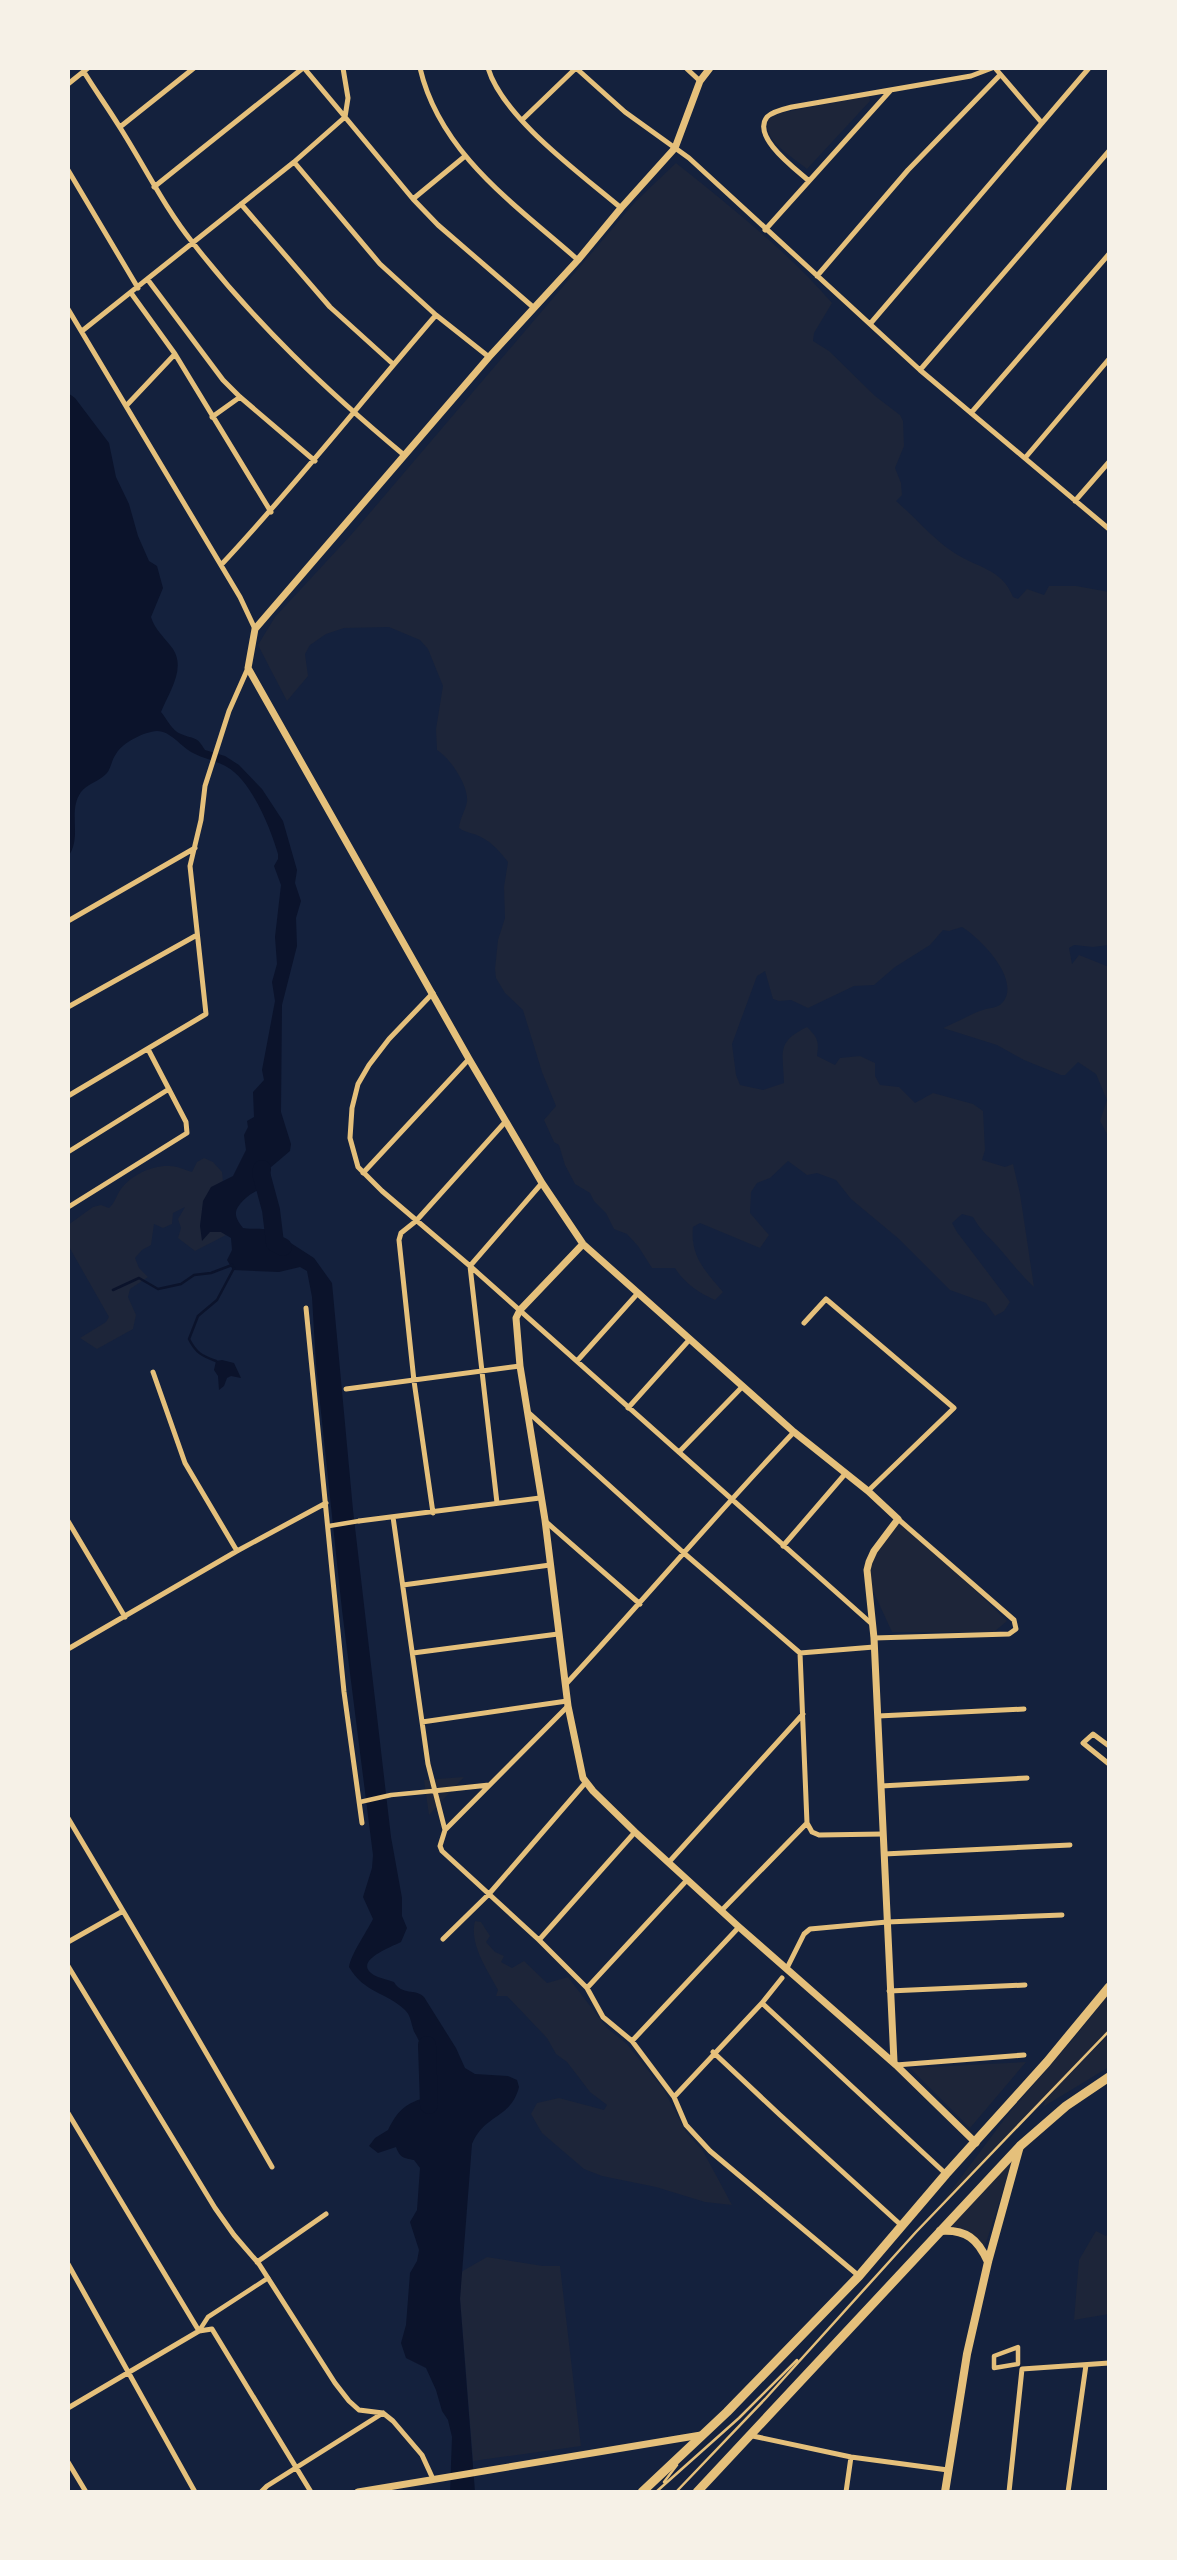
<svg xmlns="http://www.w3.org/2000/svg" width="1177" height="2560" font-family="Georgia,serif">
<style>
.green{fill:#1d2539}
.water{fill:#0b132b}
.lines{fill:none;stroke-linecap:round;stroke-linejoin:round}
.stream{stroke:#0b132b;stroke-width:2.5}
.river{stroke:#0b132b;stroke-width:18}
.service{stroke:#e5c07b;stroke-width:2.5}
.pedestrian{stroke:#e5c07b;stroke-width:4.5}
.minor{stroke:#e5c07b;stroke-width:5}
.tertiary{stroke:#e5c07b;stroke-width:7}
.secondary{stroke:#e5c07b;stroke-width:8}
.trunk{stroke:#e5c07b;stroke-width:9}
</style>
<rect width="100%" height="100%" fill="#14213d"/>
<path class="green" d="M869,96L870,101L807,169C792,156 762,141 768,119L780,113Z
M676,163C731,207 786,250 832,303L814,333L813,341L829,351L875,396L900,415L903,421L904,446L895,468L901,483L902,495L896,501C915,517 933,539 953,552C976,568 1002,568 1013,597L1018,599L1027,589L1044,595L1049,586H1076L1109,592V945L1093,947L1074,945L1069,948L1072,964L1079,955L1109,967V1138L1100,1121L1107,1100L1096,1074L1078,1062L1065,1075H1061L1024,1060L997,1045L943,1028C956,1023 970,1014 983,1010C991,1007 997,1009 1003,1002C1021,979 980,938 962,927L949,931L943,930L930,945L895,967L874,985L854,986L808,1008L791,1000L779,1001L773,999L765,971L757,976L732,1044L736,1075L740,1085L763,1090L784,1083C783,1052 776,1042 807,1027C818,1038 819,1041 817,1056L835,1065L840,1058L860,1056L875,1063V1076L880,1085L899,1087L915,1103L933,1093L973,1104L983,1111L985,1150L982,1160L1005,1167L1013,1164L1020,1194L1034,1287C1021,1275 1011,1262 999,1248C989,1237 980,1230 973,1217L962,1214L952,1223L957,1232L1010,1302L1004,1311L995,1316L986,1303L950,1290L899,1239L851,1199L836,1180L817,1173L807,1175L788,1161L770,1178L757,1183L751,1192L750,1213L769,1235L760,1248L700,1223L693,1227C690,1256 705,1271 723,1292L715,1300C699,1293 684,1283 675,1268H652L638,1246L627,1234L614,1229L606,1213L594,1201L590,1193L575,1184L565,1165L559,1145L554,1142L544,1120L556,1106L542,1072L523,1010L505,993L496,978L495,969L498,940L505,918L504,887L508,862C500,852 493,843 481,837C474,833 466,833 459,828C460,818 465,811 467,802C469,786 450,758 437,750L436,729L443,686L428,649L420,640L389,627L344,628L326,634L310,645L305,654L308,676L287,701L258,645L275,617L351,535L635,202Z
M204,1158L213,1162L222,1172L223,1181C201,1193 205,1205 200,1226L210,1232H221L226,1235L195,1251L178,1238L181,1228L178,1219L185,1207L173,1213L172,1224L163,1228L154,1224L151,1245L142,1250L135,1258L139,1268L148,1277L130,1289L128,1297L136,1315L133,1329L97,1349L80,1338L106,1322L109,1317L68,1245V1225L93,1207L101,1205L109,1208C115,1203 116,1196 121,1189C131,1175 152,1165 170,1166C177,1166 185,1170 192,1172L197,1162Z
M901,1519L1007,1621L994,1632H892L864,1571L874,1553Z
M464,1777L429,1815L424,1780Z
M475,1921L481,1922L490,1936L486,1942L495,1952L504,1956L501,1962L512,1968L524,1961L547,1983L568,1977L607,2028L627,2044L664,2090L686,2132L703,2151L732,2205L705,2202L656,2187L602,2176L584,2169L542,2133L531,2114L537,2103L559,2098L604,2110L607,2105L590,2092L567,2062L556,2054L547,2038L507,1996H496L498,1990C487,1969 469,1944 475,1921Z
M1109,1994V2031L935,2212L1009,2113L1073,2039Z
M1109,2034V2067L1043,2107L1046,2098Z
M1026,2062L970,2128L910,2068Z
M1009,2162L1012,2163L983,2252C979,2232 966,2230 949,2226Z
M1096,2231L1106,2236L1109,2232V2314L1074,2320L1079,2260Z
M487,2257L543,2266H560L581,2446L473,2461L460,2299L461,2272Z"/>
<path class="water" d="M68,393L75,398L109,443L116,477L129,504L138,536L149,561L157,566L163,588L151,617C155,630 165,638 173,649C186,669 169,692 161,712C167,719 172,731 181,734C195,740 196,735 205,750L225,756L239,765L262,789L283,821L297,870L295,883L301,901L296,918L297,946L282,1005L281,1112L291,1144L290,1151L270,1168L272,1195C271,1195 262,1191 261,1190C253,1190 237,1204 236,1212C235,1218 240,1224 243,1228C258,1230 263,1227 279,1232L283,1238L314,1258L332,1283L353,1510L391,1837L402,1898V1916L407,1928L401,1942C391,1947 347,1963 378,1977C383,1979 389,1980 394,1982C402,1996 415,1988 424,1997L456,2048L465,2068L475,2074L508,2076L517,2080L519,2087C511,2119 485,2113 472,2144L460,2299L475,2492H450L452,2437L448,2420L442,2411L436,2390L426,2368L406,2358L401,2343L406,2325L410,2273L417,2261L419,2250L410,2222L417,2210L420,2168L414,2160C404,2158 400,2158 396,2147L378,2153L369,2146L375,2138L388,2130C397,2112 404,2104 424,2098L423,2090L432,2073L419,2060C423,2049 421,2045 416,2035C411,2028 412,2016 405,2010C386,1992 364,1993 349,1967C351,1954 366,1933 373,1919L363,1897L372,1868L373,1855L342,1610L316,1365L312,1297L307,1271L300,1267L279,1272L233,1270L227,1260L232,1250L231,1238L221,1232H210L202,1241L200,1226L203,1201L211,1187L233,1176L246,1150L244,1135L248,1127L247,1121L254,1117L253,1092L264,1080L262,1070L275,1001L272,982L277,964L275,937L281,885L274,866L278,859V854C271,829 251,780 227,767C217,761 204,759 193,753C181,747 171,731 157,731C144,732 123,742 116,754C112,759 111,768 107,773C100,781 87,784 81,792C67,812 83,836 68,857Z
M222,1360L234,1363L241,1378L231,1376L227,1378L224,1386L219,1390L218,1376L214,1370L216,1361Z"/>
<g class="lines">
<path class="stream" d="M113,1290L139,1278L158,1289L181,1284L194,1275L211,1273L232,1265
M216,1361C202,1356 196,1353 189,1339L198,1316L217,1300L234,1268"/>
<path class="river" d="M262,1169L261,1173L271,1210L275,1243L283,1247
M427,2045L429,2105"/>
<path class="service" d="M664,2482L677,2465
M656,2492L739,2418L797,2360
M676,2492L766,2398L916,2232L1109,2031"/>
<path class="pedestrian" d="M329,1526L359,1521
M360,1802L391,1795L433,1791
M199,2331L208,2317L268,2278
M1018,2347V2364L994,2368V2356Z"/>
<path class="minor" d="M343,68L348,98L345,117L413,199L438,225L533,307
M420,68C440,154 516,205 578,260
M488,68C503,118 581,174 621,208
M576,68L625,112L689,158L920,370L1109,529
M686,68L700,81
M995,68L1042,123
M84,72C95,90 108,108 119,126C144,165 164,207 193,243C256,324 326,390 404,455
M68,84L88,68
M522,120L576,68
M120,127L194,68
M294,162L380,264L436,315L489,357
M68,170L138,288
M809,181C797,170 751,137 767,117C773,111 784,109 792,107L971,76L992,68
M154,187L303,68
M413,199L464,157
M241,204L330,307L393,364
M765,230L890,91
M817,276L908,170L1000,75
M148,280L223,380L240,397L315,461
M131,293L175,354L271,512
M68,309L240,597L255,629
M870,324L1089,68
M82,331L294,162L345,117L304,68
M920,370L1109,151
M126,406L175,354
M971,413L1109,254
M212,417L240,397
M1025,458L1109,359
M1075,501L1109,462
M221,565C296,485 364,398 436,315
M68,921L195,848
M433,993L389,1039L369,1065L358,1084L352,1108L350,1138L358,1167L382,1191L470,1266L873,1625
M68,1007L197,935
M68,1096L206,1014L190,866L201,820L205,786L229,711L248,668
M68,1152L169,1089
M363,1173L469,1059
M70,1206L187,1133L186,1122L148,1049
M306,1308L344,1692L362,1823
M804,1323L826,1299L954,1408L868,1491
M577,1361L638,1293
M153,1372L185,1463L237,1551
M346,1389L520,1366
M628,1408L690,1339
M528,1412L685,1554L800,1653
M679,1452L743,1386
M497,1503L470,1266L542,1183
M433,1513L414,1381L399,1240L401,1233L416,1221L506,1121
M393,1517L428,1764L445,1830L440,1846L442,1851L539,1940L587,1988L603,2017L632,2041L674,2097L686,2125L710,2151L859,2276
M68,1521L125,1617
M359,1521L540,1498
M545,1521L640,1604
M783,1546L845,1474
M403,1585L550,1565
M874,1638L1009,1634L1016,1629L1014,1620L898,1519
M68,1649L237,1551L326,1503
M413,1653L558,1634
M800,1653L807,1823L812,1832L819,1835L883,1834
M800,1653L874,1647
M566,1684C643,1601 716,1514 794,1432
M878,1716L1024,1709
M422,1722L567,1701
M1109,1746L1093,1734L1083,1743L1109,1764
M881,1786L1027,1778
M433,1791L489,1785
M68,1818C137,1934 205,2050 272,2167
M445,1830L568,1706
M884,1854L1070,1845
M669,1862L803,1714
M722,1910L807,1823
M443,1939L489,1894L586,1782
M539,1940L635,1832
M68,1942L123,1911
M68,1966L215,2208L234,2235L259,2264L335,2383L349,2401L359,2410L383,2413L393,2421L422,2455L433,2479
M787,1968L804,1934L810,1929L887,1922L1062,1915
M587,1988L687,1880
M889,1991L1025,1985
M762,2003L946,2174
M632,2041L739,1927
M713,2052L780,2115L902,2226
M896,2065L1024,2055
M674,2097L762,2003L782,1978
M68,2113L199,2331
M257,2262L326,2214
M68,2264L195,2492
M68,2408L199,2331L212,2329L311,2492
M748,2435L851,2457L948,2470
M68,2462L86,2492
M261,2492L267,2486L383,2413
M846,2492L851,2457
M1009,2492L1022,2369L1109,2363
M1068,2492L1086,2365"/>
<path class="tertiary" d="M710,68L700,81L675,148L621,208L578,260L489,357L255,629L248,668L469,1059L542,1183L583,1244L794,1432L868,1491L898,1519L874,1551L869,1562L867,1570L874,1638L894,2062
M583,1244L520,1310L516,1318L520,1366L545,1520L568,1706L583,1778L593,1791L635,1832L739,1927L896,2065L976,2143
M358,2492L701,2435"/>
<path class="secondary" d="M940,2231C966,2229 978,2239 988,2262
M945,2492L967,2354L988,2262L1020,2146"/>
<path class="trunk" d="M642,2492L727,2412L859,2276L946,2174L1047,2062L1109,1987
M697,2492L1020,2146L1066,2106L1109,2077"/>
</g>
<rect width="1177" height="2560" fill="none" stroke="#f6f1e7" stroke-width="140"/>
</svg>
